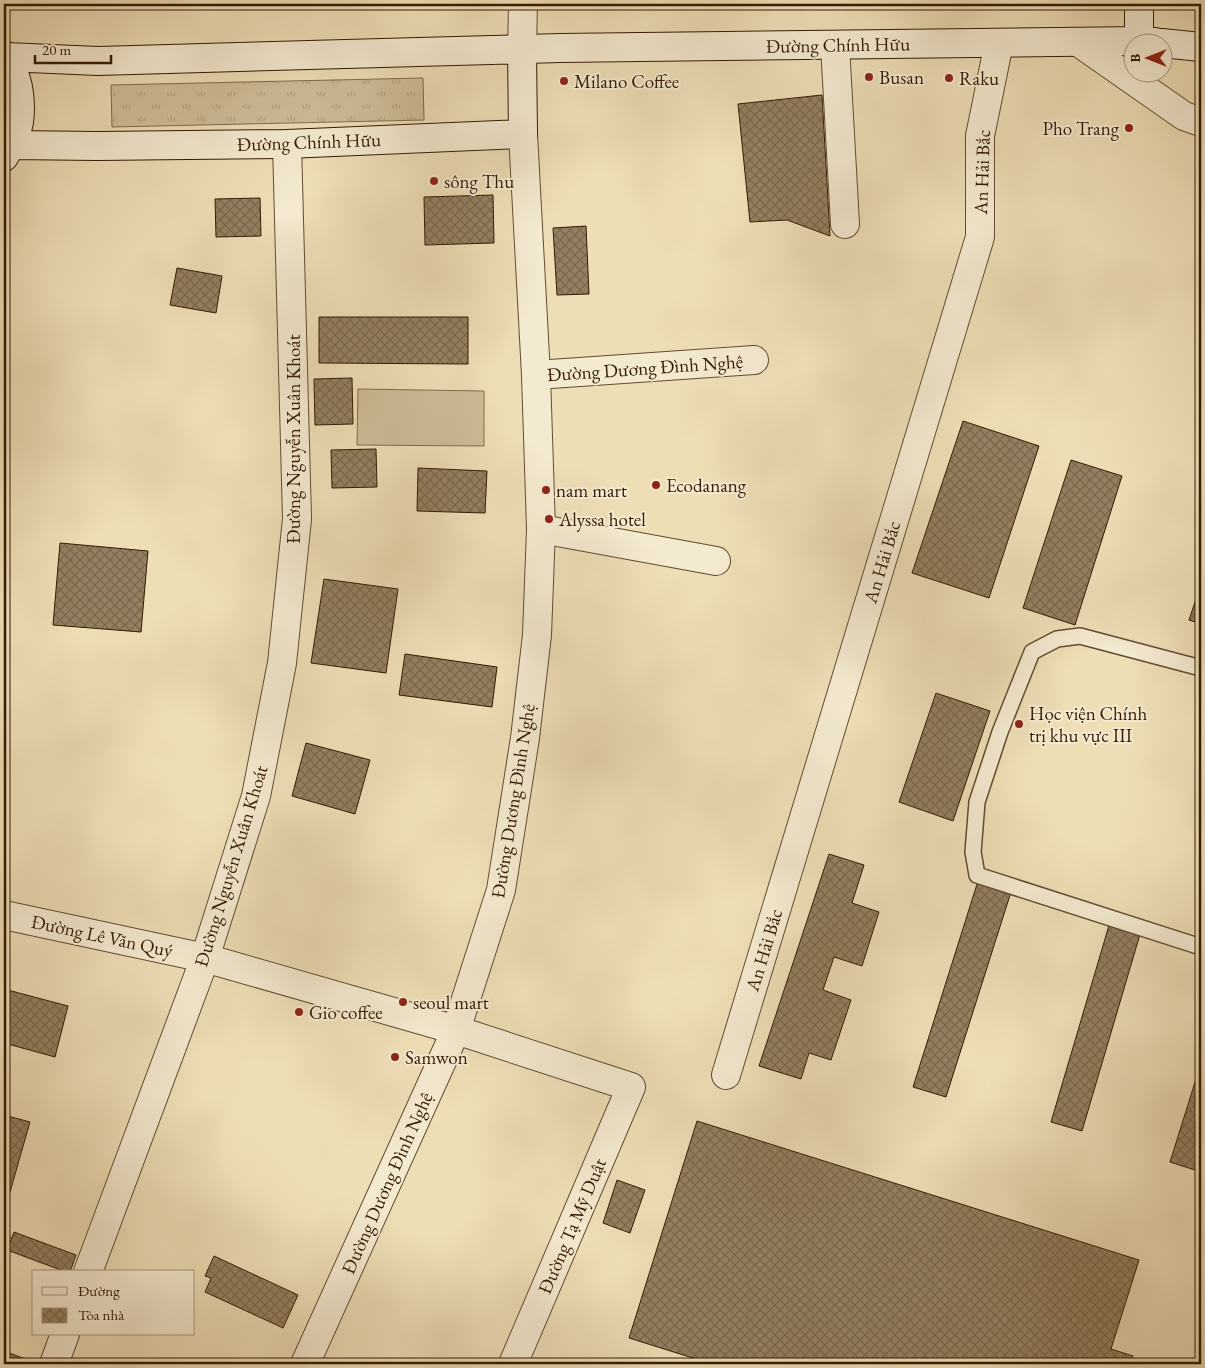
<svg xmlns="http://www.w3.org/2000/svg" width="1205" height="1368" font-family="'EB Garamond',serif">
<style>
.grass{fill:url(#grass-tufts);stroke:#806c4e}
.pitch{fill:#cebd98;stroke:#806c4e}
.building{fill:url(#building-cross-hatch);stroke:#331b03}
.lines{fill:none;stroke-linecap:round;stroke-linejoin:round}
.lane-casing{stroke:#624c30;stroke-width:18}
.street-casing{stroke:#624c30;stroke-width:30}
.secondary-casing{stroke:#331b03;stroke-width:30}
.lane{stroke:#f4ead0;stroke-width:15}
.street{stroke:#f4ead0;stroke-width:28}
.secondary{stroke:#f4ead0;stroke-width:28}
.poi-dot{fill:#8f2418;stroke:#f4ead0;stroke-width:2}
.labels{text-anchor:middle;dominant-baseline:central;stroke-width:4;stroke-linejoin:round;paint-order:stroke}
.street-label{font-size:19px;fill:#331b03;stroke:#f4ead0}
.poi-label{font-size:19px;fill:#331b03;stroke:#f4ead0;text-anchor:start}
</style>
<defs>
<pattern id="grass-tufts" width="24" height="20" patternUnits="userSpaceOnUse" patternTransform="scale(1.25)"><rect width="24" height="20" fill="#cebd98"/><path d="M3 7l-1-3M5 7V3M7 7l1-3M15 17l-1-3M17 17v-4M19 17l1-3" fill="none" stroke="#b1a281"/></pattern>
<pattern id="building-cross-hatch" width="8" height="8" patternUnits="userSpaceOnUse" patternTransform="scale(1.25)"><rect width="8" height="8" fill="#948060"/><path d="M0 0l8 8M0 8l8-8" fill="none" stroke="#79684d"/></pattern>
</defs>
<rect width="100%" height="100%" fill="#eedeb6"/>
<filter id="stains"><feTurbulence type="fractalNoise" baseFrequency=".004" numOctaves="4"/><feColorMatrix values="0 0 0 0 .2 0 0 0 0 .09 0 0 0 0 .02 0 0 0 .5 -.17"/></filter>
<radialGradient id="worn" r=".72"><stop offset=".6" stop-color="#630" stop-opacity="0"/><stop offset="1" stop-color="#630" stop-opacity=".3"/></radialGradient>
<path class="grass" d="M423,78L424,120L112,127L111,85Z"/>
<path class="pitch" d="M358,389L484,391V446L357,445Z"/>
<path class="building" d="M822,95L830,236L787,220L750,222L738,104Z
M493,195L494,243L425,245L424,197Z
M260,198L261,236L216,237L215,199Z
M586,226L589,294L557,295L553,228Z
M177,268L222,276L216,313L170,305Z
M319,317H468V364L319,363Z
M352,378L353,424L315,425L314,379Z
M963,421L1039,446L989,598L912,573Z
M376,449L377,487L332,488L331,450Z
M1071,460L1122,476L1075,625L1023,608Z
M418,468L487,471L485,513L417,511Z
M60,543L148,551L141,632L53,625Z
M324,579L398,589L386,673L311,663Z
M1201,584V624L1189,620Z
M405,654L497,667L492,707L399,695Z
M936,693L990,711L953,821L899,802Z
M306,743L370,760L355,814L292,796Z
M829,854L864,865L852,903L879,912L862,966L834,957L823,990L851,1000L831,1060L809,1053L801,1079L759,1066Z
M978,881L1011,892L946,1097L913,1087Z
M1110,922L1141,931L1082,1131L1051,1122Z
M4,989L68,1006L55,1057L4,1043Z
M1201,1063V1172L1170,1162Z
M4,1115L30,1122L10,1192L4,1191Z
M697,1121L1139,1260L1111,1349L1133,1356L1130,1364H712L629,1338Z
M617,1180L645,1190L630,1233L603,1223Z
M14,1232L76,1255L70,1272H66L7,1250Z
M4,1235L10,1237L4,1257Z
M214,1256L298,1295L283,1328L205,1292L211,1278L205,1276Z
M4,1351L33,1362L32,1364H4Z"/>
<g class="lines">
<g class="lane-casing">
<path id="lane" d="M1201,668L1080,636L1057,639L1032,652L1000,732L977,802L973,852L977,875L1201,947"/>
</g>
<g class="street-casing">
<path id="street" d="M1078,42L1184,116L1201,122
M835,45L845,224
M522,50L523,4
M536,375L754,360
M541,529L716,561
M4,915L205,958L456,1030L631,1087L513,1364
M726,1075L980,237V136L999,43
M88,1272L205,958L256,796L282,663L297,519L287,144
M54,1364L65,1334
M305,1364L456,1030L501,890L525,738L537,635L541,529L536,375L523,134"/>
</g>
<g class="secondary-casing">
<path id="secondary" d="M1139,41V4
M1162,43L1201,47
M4,55C18,73 22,99 19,122C17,134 11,146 4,157
M6,57L98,61L560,48L1139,41L1155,42
M12,145L97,146L287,144L523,134L522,50"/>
</g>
<use href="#lane" class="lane"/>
<use href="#street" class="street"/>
<use href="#secondary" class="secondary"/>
</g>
<g class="poi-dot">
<circle cx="869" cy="77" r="5"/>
<circle cx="949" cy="78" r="5"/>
<circle cx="564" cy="81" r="5"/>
<circle cx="1129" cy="128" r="5"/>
<circle cx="434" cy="181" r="5"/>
<circle cx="656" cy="485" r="5"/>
<circle cx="546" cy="490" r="5"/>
<circle cx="549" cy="519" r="5"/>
<circle cx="1019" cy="724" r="5"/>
<circle cx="403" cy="1002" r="5"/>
<circle cx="299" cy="1012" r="5"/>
<circle cx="395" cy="1057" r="5"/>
</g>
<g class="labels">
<g class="street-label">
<text transform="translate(838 45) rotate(-1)">Đường Chính Hữu</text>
<text transform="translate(309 142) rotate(-2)">Đường Chính Hữu</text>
<text transform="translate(982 172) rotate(-88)">An Hải Bắc</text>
<text transform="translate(645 368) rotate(-4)">Đường Dương Đình Nghệ</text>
<text transform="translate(293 439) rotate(-90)">Đường Nguyễn Xuân Khoát</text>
<text transform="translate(882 562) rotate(-73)">An Hải Bắc</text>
<text transform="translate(513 801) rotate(-81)">Đường Dương Đình Nghệ</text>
<text transform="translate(231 866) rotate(-73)">Đường Nguyễn Xuân Khoát</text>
<text transform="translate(102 936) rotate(12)">Đường Lê Văn Quý</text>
<text transform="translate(764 950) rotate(-73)">An Hải Bắc</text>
<text transform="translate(387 1183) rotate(-66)">Đường Dương Đình Nghệ</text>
<text transform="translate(572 1226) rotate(-67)">Đường Tạ Mỹ Duật</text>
</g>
<g class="poi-label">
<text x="879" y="77">Busan</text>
<text x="959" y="78">Raku</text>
<text x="574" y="81">Milano Coffee</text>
<text x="1119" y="128" text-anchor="end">Pho Trang</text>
<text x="444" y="181">sông Thu</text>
<text x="666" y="485">Ecodanang</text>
<text x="556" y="490">nam mart</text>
<text x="559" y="519">Alyssa hotel</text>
<text x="1029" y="713">Học viện Chính<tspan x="1029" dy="22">trị khu vực III</tspan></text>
<text x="413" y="1002">seoul mart</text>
<text x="309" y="1012">Gio coffee</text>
<text x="405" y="1057">Samwon</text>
</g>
</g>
<rect width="1205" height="1368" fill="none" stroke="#eedeb6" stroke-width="20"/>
<rect x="5" y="5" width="1195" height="1358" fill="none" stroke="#331b03" stroke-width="2.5"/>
<rect x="10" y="10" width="1185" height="1348" fill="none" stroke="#331b03"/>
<rect x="32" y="1270" width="162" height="65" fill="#f4ead0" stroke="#a7977e"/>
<rect x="42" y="1287" width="25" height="8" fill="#f4ead0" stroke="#a7977e"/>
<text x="78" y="1296" font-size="15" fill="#331b03">Đường</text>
<rect x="42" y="1308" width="25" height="15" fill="url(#building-cross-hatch)" stroke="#a7977e"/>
<text x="78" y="1320" font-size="15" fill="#331b03">Tòa nhà</text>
<g transform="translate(1148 58) rotate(270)"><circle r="24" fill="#f4ead0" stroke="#a7977e"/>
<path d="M0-4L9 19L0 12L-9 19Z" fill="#8f2418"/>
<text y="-8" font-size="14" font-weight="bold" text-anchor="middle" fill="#331b03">B</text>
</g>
<path d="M35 55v8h76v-8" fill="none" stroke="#331b03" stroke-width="2.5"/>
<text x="42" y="55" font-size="15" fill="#331b03" stroke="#f4ead0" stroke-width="4" paint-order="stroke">20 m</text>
<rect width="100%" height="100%" filter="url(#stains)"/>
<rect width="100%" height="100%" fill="url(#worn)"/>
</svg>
